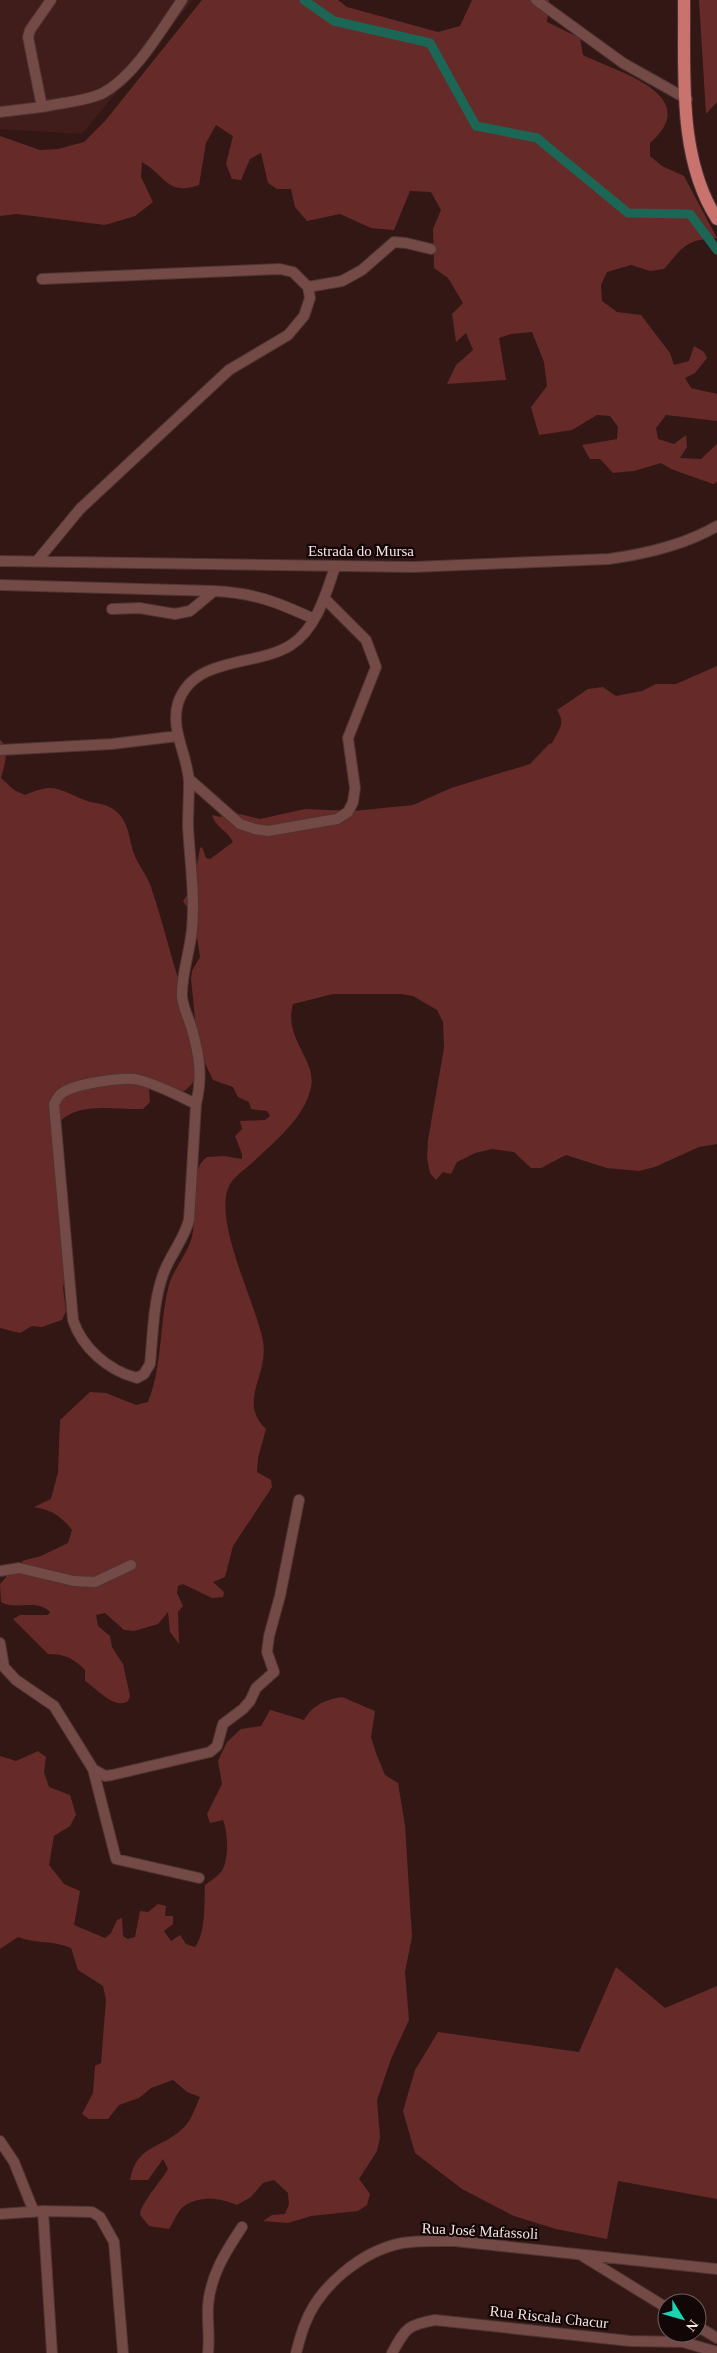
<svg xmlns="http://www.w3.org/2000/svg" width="717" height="2353" font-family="'Times New Roman',serif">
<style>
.built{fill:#401d1b}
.green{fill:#662b29}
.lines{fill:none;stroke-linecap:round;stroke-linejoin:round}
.canal{stroke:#1c6656;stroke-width:9}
.minor-casing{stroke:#4e3432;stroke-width:12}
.major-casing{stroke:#4e3432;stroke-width:14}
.minor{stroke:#744a47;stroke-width:10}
.major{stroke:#c8736d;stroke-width:12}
.labels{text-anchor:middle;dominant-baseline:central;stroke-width:4.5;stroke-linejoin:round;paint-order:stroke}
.street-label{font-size:15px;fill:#f8e4e2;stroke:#120606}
</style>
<rect width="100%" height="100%" fill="#321715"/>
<path class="built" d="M0,0H193L82,134L0,129Z"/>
<path class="green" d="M202,0H338L347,7L438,32L460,26L472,0H549L547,22L580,38L583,55C614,71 706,94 650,143V156L662,166L684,176L717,238C685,240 684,246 664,269L650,271L631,265L607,272L601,285L602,301L617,312L641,315L670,353L674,365L689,361L694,346L704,352L707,358L695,373L685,378L691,388L717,394V421L666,415L656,428L658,439L674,444L686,435L687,447L680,458L701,459L717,444V482L713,484L671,469L661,463L634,471L613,473L600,459H590L582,445L617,439L618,427L610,416L597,415L572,430L539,435L531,407L547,386L544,362L532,332L511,334L499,338L506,380L447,384L456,365L473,350L466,333L456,342L452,314L463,303L448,278L434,268L433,229L441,210L431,192L410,191L394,230L371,228L340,214L307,221L295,207L291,189H277L268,183L261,153L250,159L241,180L232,179L226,164L233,136L216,125L206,143L199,185C167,196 166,176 142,162L141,177L153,202L135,216L105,225L17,214L0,216V136L40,150L58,149L84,142L105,121Z
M699,0H717V102L706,114Z
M717,666V1144L699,1147L655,1167L639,1171L607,1168L566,1155L541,1168H531L514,1152L492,1149L475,1153L457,1162L451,1174L443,1172L436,1180L430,1173L427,1158L428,1140L444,1048L443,1022L437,1010L413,996L401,994H333L293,1004C283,1038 317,1060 311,1087C305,1118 274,1142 252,1163C245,1169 235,1176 230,1184C211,1218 256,1303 263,1341C269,1376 237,1401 266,1429L258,1458L257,1472L271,1480L272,1487L233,1546L225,1577L213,1582L224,1592L223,1597L212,1598L183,1584L178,1586L177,1593L183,1606L178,1612L179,1644L170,1632L168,1612L158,1624L134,1631L124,1630L105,1613L96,1615L98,1626L110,1636L112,1647L123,1664L130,1696L128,1701C115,1710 97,1689 85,1681V1670C73,1658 65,1654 48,1654L13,1619L20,1615H48L50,1612C37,1598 15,1611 1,1602L0,1584L7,1576L23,1569L22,1561L41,1556L68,1543L72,1530C61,1516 52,1510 34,1507L51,1499L58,1472L60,1420L90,1392L106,1393L136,1405L148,1402C163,1365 159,1323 169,1285C174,1268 187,1255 192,1237C197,1216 187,1170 207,1157L224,1156L242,1159V1154L235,1136L242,1129L240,1121L265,1120L270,1116L267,1111L251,1109L249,1102L238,1097L233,1087L213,1080L200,1053C197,1072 199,1082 181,1093L152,1087L149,1090L150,1102L143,1109C117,1110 77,1101 59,1123L67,1267L63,1288L66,1311L62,1320L42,1327L32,1326L20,1333L0,1328V740C11,748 4,766 1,778L14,790L25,795C54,783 55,788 82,799C95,805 104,801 117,812C129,823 129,839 134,854C138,865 147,875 151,887C167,934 176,982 196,1028L191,979L192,971L200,957L194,917L183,901L193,887L200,848L202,847L206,858L210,859L233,842C228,831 215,827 212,815L220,817L231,812L260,819L305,809L354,811L413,805L451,788L530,764L549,744L552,743C559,730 566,723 557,710L588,689L603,687L616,696L642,691L656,684H676Z
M342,1697L375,1711L371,1737L376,1753L385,1775L398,1783L405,1825L412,1937L405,1972L409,2020L391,2059L377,2100L380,2137L377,2151L359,2179L370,2194L367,2205L358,2211L311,2216L288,2223L263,2221L272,2215L285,2214L289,2204L288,2193L274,2180L263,2183L251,2197L237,2205C221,2198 200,2195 184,2206C178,2210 173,2223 169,2229L149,2226L140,2215C141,2202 161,2182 168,2169L163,2159L148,2180H130C137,2142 164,2150 186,2125C192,2118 196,2106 200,2097L187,2092L173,2080L151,2088L139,2098L119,2105L108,2119H89L82,2114L93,2093L95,2066L101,2063L106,2000L103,1986L78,1970L71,1948C53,1940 36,1944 18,1937L0,1949V1756L16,1761L38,1751L46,1757L44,1772L49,1787L70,1795L76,1815L70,1826L54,1836L49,1865L64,1884L80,1891L74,1925L105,1938L111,1933L117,1920L122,1918L123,1936L128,1939L135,1937L140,1911L148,1912L158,1904L166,1906L165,1916H173V1924L164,1931L171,1941L180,1935L186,1944L195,1947C206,1932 204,1904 205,1885C210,1881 220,1875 223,1869C229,1856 228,1833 223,1820L210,1823L207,1814L222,1784L218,1761L227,1742L241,1729L261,1726L270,1710L304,1720C313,1705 324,1700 342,1697Z
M616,1967L665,2008L717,1986V2199L618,2181L607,2239L556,2229L514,2216L462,2189L415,2153L403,2111L415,2070L438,2032L579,2052Z"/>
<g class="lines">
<path class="canal" d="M304,0L334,21L430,43L476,126L537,138L628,213L690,214L717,250"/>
<g class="minor-casing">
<path id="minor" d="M536,0L623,63L687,99
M42,107C59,103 88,101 103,93C135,76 161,30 182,0
M0,112L42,107L28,37L30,30L51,0
M308,287L342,281L362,270L394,242L406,243L431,249
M0,561L413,567L609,559C645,554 685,545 717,526
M37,561L80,509L229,370L288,335L304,316L310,298L308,287L293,272L280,269L42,279
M0,585L214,591
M112,609L139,608L175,614L190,611L214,591C255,593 277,602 314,619
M0,750L112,744L178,736
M189,779L240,824L255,829L268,831L337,819L348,812L353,802L355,788L348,738L376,667L366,640L325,599
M196,1104C177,1095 159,1085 139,1080C125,1076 72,1084 61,1094C58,1096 56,1101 54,1104L73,1320C82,1348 109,1371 137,1378L144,1374L150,1364C153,1335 153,1300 164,1272C171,1254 184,1239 189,1220L196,1104C203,1076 199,1053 191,1026C188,1017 183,1007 182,997C181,975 190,952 192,929C195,895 190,861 188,827C188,812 189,797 189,782C188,756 170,730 178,703C194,655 257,667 291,645C317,628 326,593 335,567
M0,1571L19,1568L74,1581L95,1582L131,1565
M0,1643L4,1667L16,1680L54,1706L93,1769L105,1776L112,1775L210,1752L217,1746L223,1724L243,1709L250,1701L256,1688L274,1672L267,1652L269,1636L280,1596L299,1500
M93,1769L116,1859L199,1878
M0,2141L14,2162L34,2212
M43,2211L52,2353
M0,2214L43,2211L92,2212L100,2217L114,2242L123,2353
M581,2255L667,2308
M697,2326L717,2338
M208,2353C210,2337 207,2321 208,2306C210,2276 226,2251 242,2227
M296,2353C299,2343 301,2333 305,2324C319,2286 362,2251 402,2243C419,2240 438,2241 455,2241L717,2269
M392,2353C406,2328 407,2325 435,2320L630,2341L683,2342L717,2352"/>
</g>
<g class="major-casing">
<path id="major" d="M684,0C685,71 677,157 717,219"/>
</g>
<use href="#minor" class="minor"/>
<use href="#major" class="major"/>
</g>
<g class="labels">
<g class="street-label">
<text x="361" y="551">Estrada do Mursa</text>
<text transform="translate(480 2231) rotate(3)">Rua José Mafassoli</text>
<text transform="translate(549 2317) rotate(6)">Rua Riscala Chacur</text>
</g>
</g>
<g transform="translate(682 2318) rotate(127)"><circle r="24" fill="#120606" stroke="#6e5f5e"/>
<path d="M0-4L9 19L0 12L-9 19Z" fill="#1ad5b2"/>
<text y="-8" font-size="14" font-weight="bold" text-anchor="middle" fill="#f8e4e2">N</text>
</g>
</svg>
